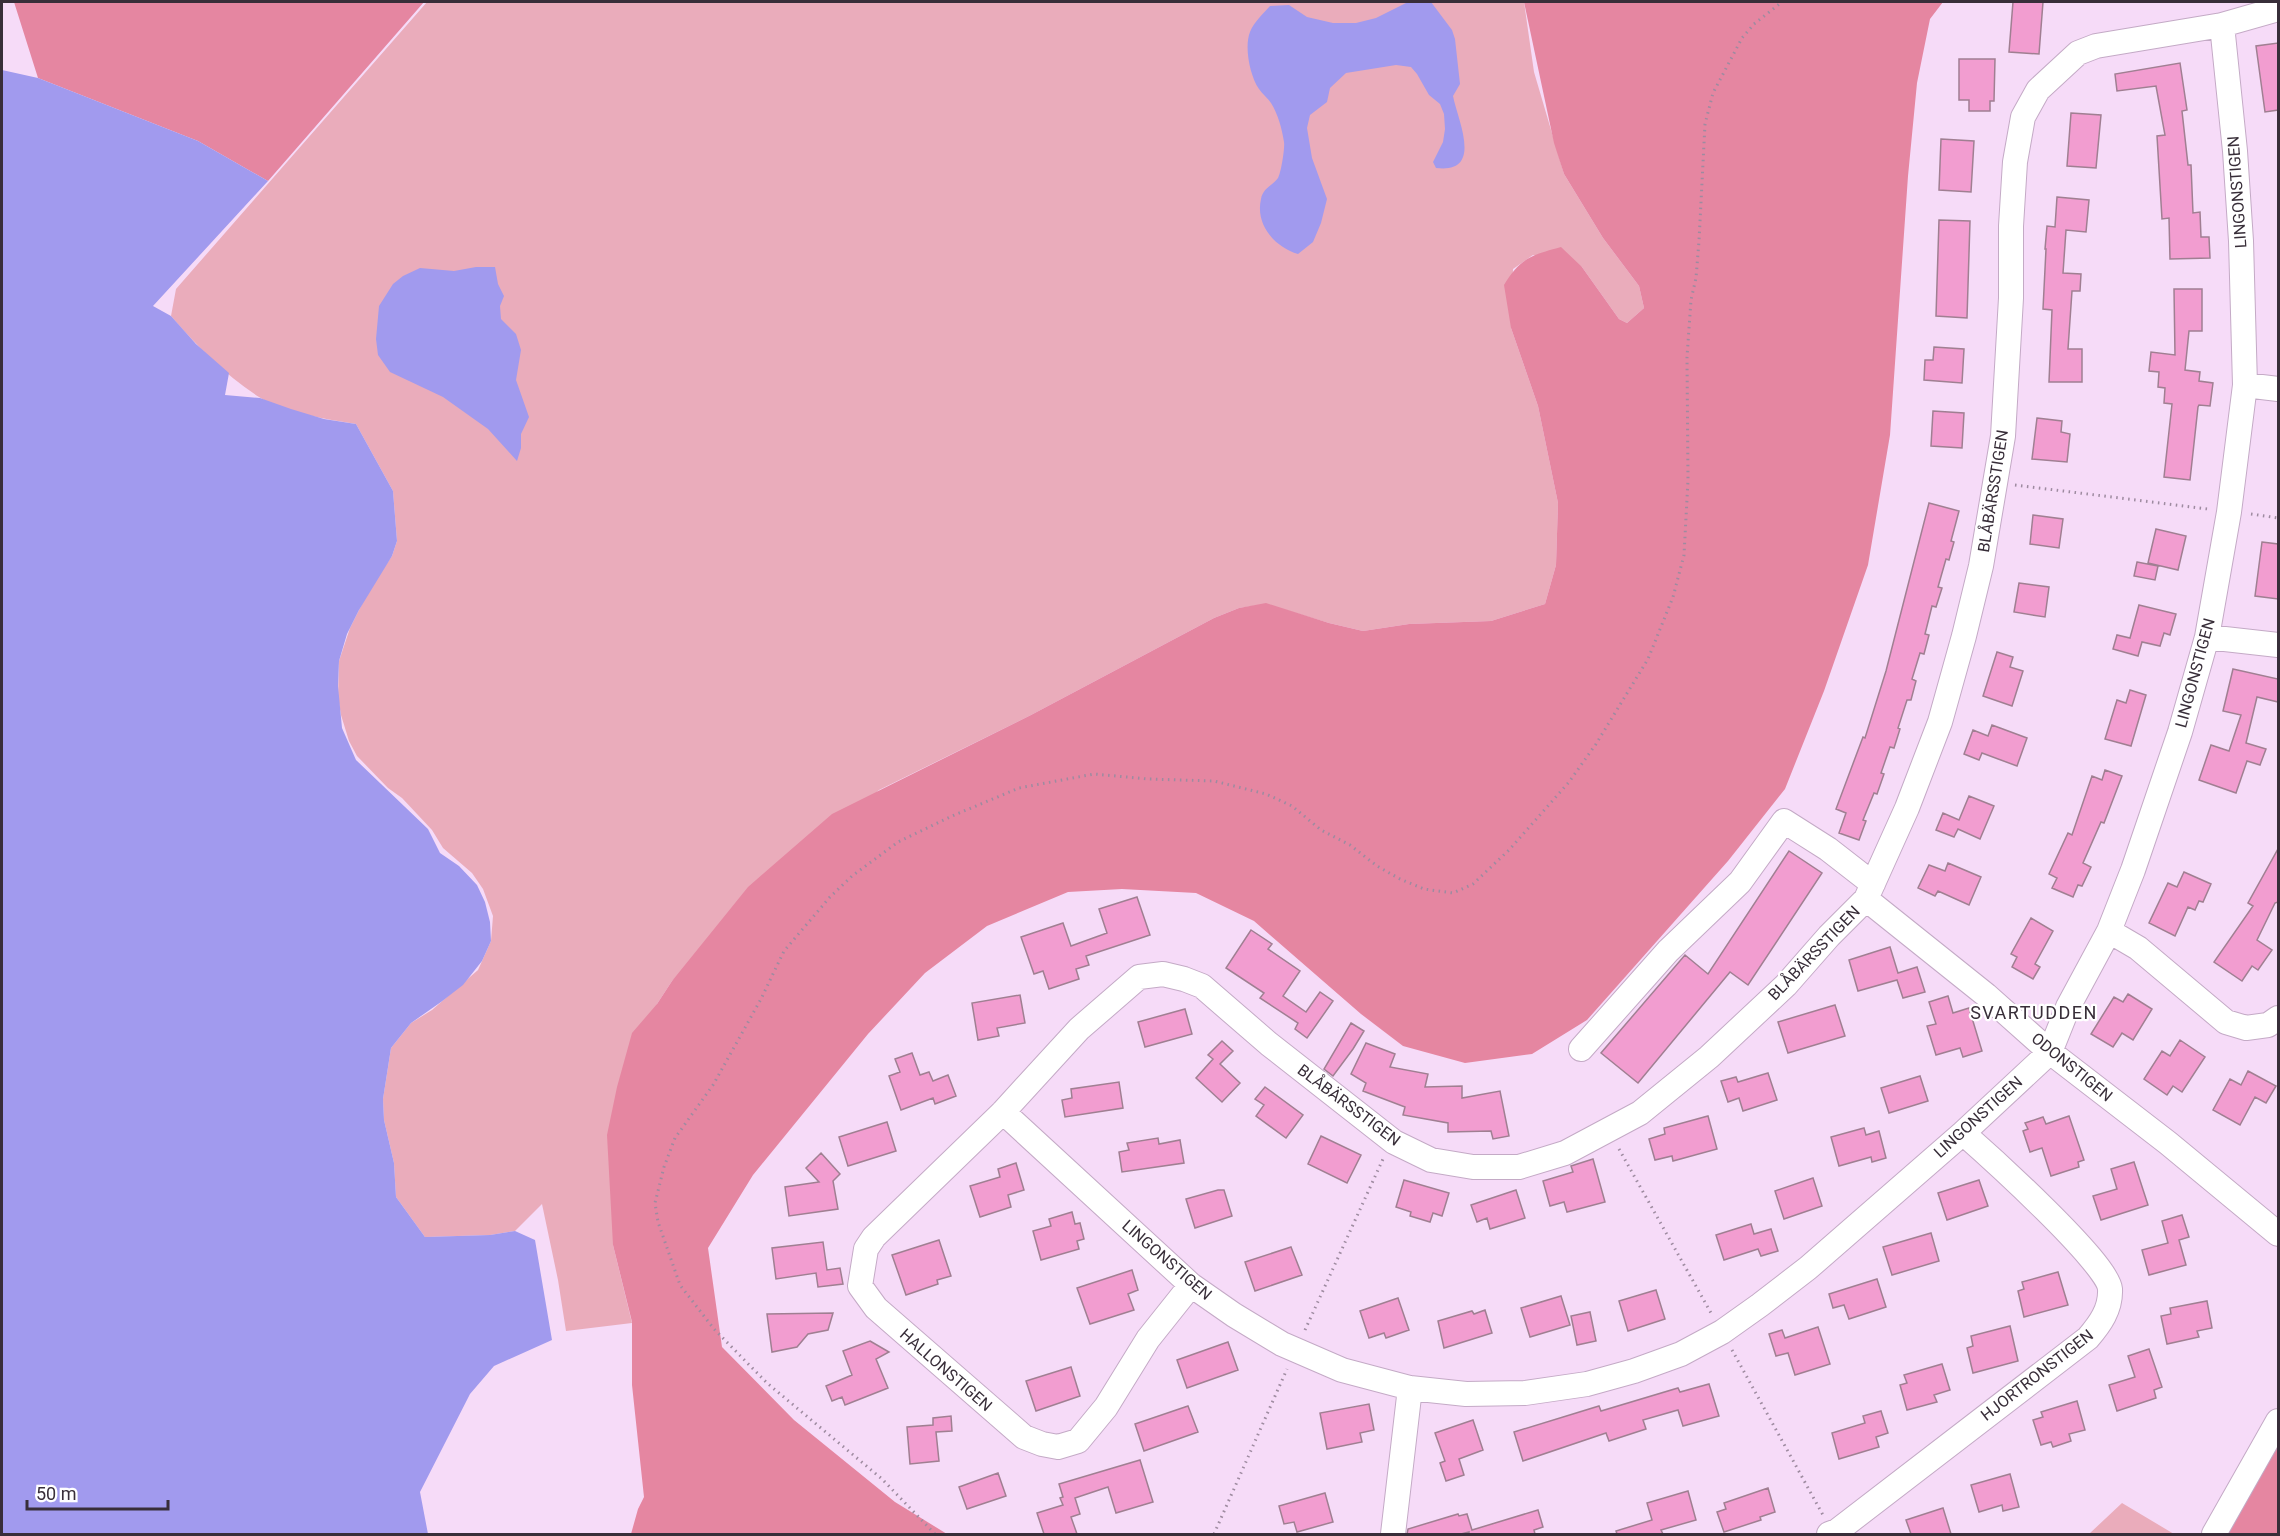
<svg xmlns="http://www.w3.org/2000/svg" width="2280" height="1536" font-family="Roboto,sans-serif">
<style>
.green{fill:#eaacbb}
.forest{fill:#e586a1}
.water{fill:#a19aee}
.building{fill:#f29dd0;stroke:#a07f92;stroke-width:1.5}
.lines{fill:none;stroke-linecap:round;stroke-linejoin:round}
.minor-casing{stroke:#c4aac6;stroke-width:26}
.path{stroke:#9e8ba0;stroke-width:3;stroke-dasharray:1.5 4.5;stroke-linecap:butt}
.minor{stroke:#fff;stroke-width:24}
.labels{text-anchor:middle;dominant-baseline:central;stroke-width:4.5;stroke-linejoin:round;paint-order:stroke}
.street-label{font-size:16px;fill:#382e39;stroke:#fff}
.neighbourhood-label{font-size:18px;letter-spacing:1.5px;fill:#382e39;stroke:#fff}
</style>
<rect width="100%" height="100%" fill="#f6dbf8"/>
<path class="green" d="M427,2H1524L1534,72L1564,174L1603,238L1639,286L1644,308L1627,323L1619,319L1582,267L1533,255L1513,269L1511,328L1538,406L1558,503L1556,565L1545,604L1491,621L1409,624L1363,631L1329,623L1266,604L1239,608L1214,618L1031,715L879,790L672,981L657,1004L613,1245L632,1323L566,1331L558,1280L542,1204L515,1231L490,1235L425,1237L396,1197L394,1163L384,1120L383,1099L391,1048L411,1023L432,1010L478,970L491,941L493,916L483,889L472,873L443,848L432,830L402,798L388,788L357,756L349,741L341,715L338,697L339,661L350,628L370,588L392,556L397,541L393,491L356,424C326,419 285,413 259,397C226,376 197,346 171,316L176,289Z
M2122,1503L2174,1534H2089Z"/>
<path class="forest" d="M14,2H424L268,181L198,141L38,78Z
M1524,2H1943L1930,19L1917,83L1908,176L1890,435L1868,565L1824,691L1785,789L1728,861L1587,1020L1532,1054L1465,1063L1403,1046L1361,1014L1254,921L1196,893L1122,889L1068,892L987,926L925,973L868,1034L753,1175L708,1248L722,1347L794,1420L895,1502L947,1534H631L638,1509L644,1497L632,1385V1322L613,1245L607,1135L617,1087L632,1033L657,1004L672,981L748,887L832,814L1031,715L1214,618L1239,608L1266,603L1329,623L1363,631L1409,624L1491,621L1545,604L1556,565L1558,503L1538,406L1511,328L1504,285C1520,258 1532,255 1561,247L1582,267L1619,319L1627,323L1644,308L1639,286L1603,238L1564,174L1554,143Z
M2278,1421V1534H2214Z"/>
<path class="water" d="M1408,2H1431L1452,30L1455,39L1460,84L1453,96C1458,121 1484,174 1436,168L1433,162L1443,142L1445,129L1444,114L1440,104L1429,95L1417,74L1411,67L1396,65L1346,73L1330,88L1327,102L1310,115L1307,128L1312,158L1327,199L1321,223L1313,242L1298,254C1275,247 1255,225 1261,199C1263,188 1272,186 1278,178C1281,173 1285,148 1284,142C1282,129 1278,114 1271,103C1268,98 1262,94 1259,89C1250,76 1244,47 1250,32C1254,22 1263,14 1270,6L1289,5L1307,17L1333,23H1356L1376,18Z
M2,70L38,78L198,141L268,181L153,306L171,316L196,344L229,373L225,395L260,398L291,409L324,419L356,424L393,491L397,541L392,556L359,610L347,634L339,661L338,686L342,728L356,760L428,829L440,853L459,866L477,885L485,902L490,922L491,941L482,961L463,985L441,1002L411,1023L391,1048L383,1099L384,1120L394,1163L396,1197L425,1237L490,1235L515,1231L535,1240L552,1340L494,1366L470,1394L420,1492L428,1534H2Z
M476,267H495L498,284L504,296L500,306L501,319L516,334L521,350L516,380L529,417L521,434V448L517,461L488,429L443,397L390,372L378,355L376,339L379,306L393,284L403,276L420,268L454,271Z"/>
<path class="building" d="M2013,2H2043L2039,54L2009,52Z
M2278,43V110L2265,112L2256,46Z
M1959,59H1995L1994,101H1990V111H1969V100H1959Z
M2180,63L2187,110L2182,111L2188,165H2191L2193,213L2200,212L2201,237H2209L2210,258L2170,259L2169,218L2162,219L2157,136L2165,135L2156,86L2117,91L2115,74Z
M2071,113L2101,115L2096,168L2067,166Z
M1941,139L1974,141L1971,192L1939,190Z
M2057,197L2089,200L2086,232L2066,230L2063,273L2081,274L2080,291H2072L2068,349H2082V382H2049L2052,310L2043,309L2046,249H2045L2047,226L2055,227Z
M1939,220L1970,221L1967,318L1936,316Z
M2174,289H2202V331H2189L2185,370L2200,372L2199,381L2213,383L2210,406L2199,405L2198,407L2190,480L2164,477L2172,404L2164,403L2165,388L2158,387L2159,372L2149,371L2151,352L2175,355Z
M1934,347L1964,349L1962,383L1924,380L1925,360H1933Z
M1933,411L1964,413L1962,448L1931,446Z
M2037,418L2062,421L2061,432L2070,434L2067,462L2032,459Z
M1929,503L1959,511L1951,541L1954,542L1949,560L1946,559L1938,587L1942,588L1936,607L1932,606L1925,634L1929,635L1924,654L1920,653L1912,679L1916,681L1911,700H1907L1898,728L1900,729L1894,748L1890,747L1881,773L1884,774L1877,794L1874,793L1863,820L1866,821L1859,840L1839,833L1846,813L1836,809L1863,737L1865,738L1886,671Z
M2033,515L2063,519L2059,548L2030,544Z
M2156,529L2186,536L2178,570L2148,563Z
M2262,542L2278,544V599L2255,596Z
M2137,562L2158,566L2155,580L2134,576Z
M2019,583L2049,587L2045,617L2014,612Z
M2139,605L2176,614L2170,635L2164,633L2160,646L2142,642L2138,656L2113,649L2117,635L2130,638Z
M1997,652L2013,657L2010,667L2023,671L2012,706L1983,696Z
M2233,669L2278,679V702L2257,697L2246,743L2266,749L2260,765L2247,761L2236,793L2199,780L2211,745L2229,751L2241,715L2223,711Z
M2130,690L2146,695L2131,746L2105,739L2117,700L2126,703Z
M1992,725L2027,738L2017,766L1982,753L1979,760L1964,754L1973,730L1988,736Z
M2105,770L2122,776L2104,823L2101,822L2083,863L2091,867L2082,886L2078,885L2073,897L2052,888L2057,878L2049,874L2068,833L2072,835L2092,776L2102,780Z
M1969,796L1994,806L1980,839L1958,829L1954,837L1936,830L1943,813L1959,820Z
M2278,849V902L2275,903L2257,940L2272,950L2258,970L2252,966L2242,981L2214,962L2253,906L2248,903Z
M1789,851L1822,873L1748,985L1730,972L1638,1083L1601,1053L1685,955L1708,974Z
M1948,863L1981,877L1969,905L1938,891L1935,896L1918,888L1929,865L1945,871Z
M2184,872L2211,884L2203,902L2199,901L2195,910L2188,907L2175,936L2149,923L2168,883L2177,887Z
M1137,897L1150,935L1086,956L1089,965L1076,969L1079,979L1049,989L1043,971L1034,974L1021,937L1063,923L1071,946L1107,933L1099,909Z
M2031,918L2053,931L2035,964L2040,967L2033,979L2012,967L2017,957L2011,954Z
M1251,930L1272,944L1268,949L1300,971L1283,996L1306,1012L1320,992L1333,1001L1307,1038L1295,1029L1298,1023L1260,998L1264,993L1226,968Z
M1890,947L1898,973L1917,967L1925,992L1903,998L1897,980L1858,991L1849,960Z
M2128,994L2152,1009L2133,1040L2122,1033L2113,1047L2091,1034L2114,997L2123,1002Z
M1020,995L1025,1023L997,1028L999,1036L978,1040L972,1003Z
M1948,996L1953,1013L1969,1008L1982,1051L1963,1057L1960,1048L1936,1055L1927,1026L1936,1024L1929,1002Z
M1835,1005L1845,1036L1788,1053L1778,1022Z
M1185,1009L1192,1034L1145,1047L1138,1022Z
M1351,1023L1364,1031L1353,1049L1333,1076L1324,1069Z
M2180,1040L2205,1057L2182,1092L2173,1086L2167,1095L2144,1079L2162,1051L2170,1056Z
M1222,1041L1233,1051L1220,1064L1240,1083L1222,1102L1196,1078L1213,1059L1208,1055Z
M1366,1043L1395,1054L1390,1067L1428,1074L1425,1087L1462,1086V1098L1500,1091L1509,1136L1493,1139L1491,1131L1448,1132V1123L1403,1115L1405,1107L1363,1091L1366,1083L1351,1074Z
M912,1053L920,1075L929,1072L933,1081L948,1075L956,1096L935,1104L933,1098L901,1110L889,1076L900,1072L895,1059Z
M2248,1071L2276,1086L2266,1103L2255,1097L2240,1125L2213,1110L2230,1079L2241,1085Z
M1768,1073L1777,1100L1743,1111L1739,1098L1728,1102L1721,1081L1736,1077L1738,1082Z
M1920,1076L1928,1101L1889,1113L1881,1088Z
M1119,1082L1123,1108L1065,1117L1062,1100L1072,1098L1071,1089Z
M1265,1087L1303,1115L1286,1138L1256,1116L1264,1105L1255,1099Z
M1708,1116L1717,1149L1673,1161L1672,1156L1655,1160L1649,1139L1665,1134L1664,1128Z
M2069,1116L2084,1160L2078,1162L2079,1167L2051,1176L2042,1148L2030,1152L2023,1131L2028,1129L2025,1123L2043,1117L2046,1124Z
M887,1122L896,1151L848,1166L839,1137Z
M1864,1128L1866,1135L1879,1131L1886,1158L1872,1162L1871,1157L1839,1166L1831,1137Z
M1321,1136L1361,1155L1347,1183L1308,1164Z
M1158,1138L1159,1144L1180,1140L1184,1163L1122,1172L1119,1152L1129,1150L1127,1143Z
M821,1153L840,1174L833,1181L838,1209L789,1216L785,1187L819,1182L806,1168Z
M1593,1159L1605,1202L1567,1212L1564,1202L1550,1206L1543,1181L1573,1172L1571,1166Z
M2134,1162L2148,1205L2101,1220L2093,1196L2117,1189L2111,1169Z
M1016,1163L1024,1190L1008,1195L1011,1207L980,1217L970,1186L1000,1177L998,1169Z
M1813,1178L1822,1206L1784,1219L1775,1191Z
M1404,1180L1449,1193L1442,1216L1433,1213L1430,1222L1410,1216L1411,1212L1396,1207Z
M1979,1180L1988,1206L1947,1220L1938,1193Z
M1218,1190H1224L1232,1216L1195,1228L1186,1199Z
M1516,1190L1525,1218L1490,1229L1487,1218L1477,1222L1471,1205Z
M1072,1212L1075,1224L1080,1223L1084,1239L1077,1241L1079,1249L1041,1260L1033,1231L1051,1226L1049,1219Z
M2182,1215L2189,1237L2179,1240L2186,1265L2149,1275L2142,1250L2168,1243L2162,1221Z
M1751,1224L1754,1234L1771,1229L1778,1251L1761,1256L1758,1249L1724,1260L1716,1235Z
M1931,1233L1939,1261L1892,1275L1883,1247Z
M939,1240L951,1276L937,1280L938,1284L906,1295L892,1255Z
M823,1242L827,1270L840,1268L843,1284L818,1287L816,1273L776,1279L772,1248Z
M1291,1247L1302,1275L1255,1291L1245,1262Z
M1132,1270L1138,1290L1128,1294L1134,1310L1090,1324L1077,1288Z
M2058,1272L2068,1305L2024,1317L2018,1291L2024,1289L2022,1282Z
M1877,1279L1886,1307L1849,1319L1844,1305L1833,1308L1829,1294Z
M1656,1290L1665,1319L1628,1331L1619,1301Z
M1561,1296L1570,1325L1530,1337L1521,1308Z
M1398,1298L1409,1330L1386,1338L1384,1333L1369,1338L1360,1311Z
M2207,1301L2212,1328L2197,1331L2199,1337L2167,1344L2161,1316L2171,1314L2170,1308Z
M1485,1310L1492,1333L1444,1348L1438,1321L1472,1311L1474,1314Z
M1590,1312L1596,1341L1577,1345L1571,1316Z
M833,1313L828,1330L808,1334L797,1347L772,1352L767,1314Z
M2010,1326L2018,1361L1973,1373L1967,1348L1973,1346L1971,1336Z
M1818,1327L1830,1364L1795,1375L1788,1353L1776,1356L1769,1334L1782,1330L1785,1338Z
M870,1341L889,1352L876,1359L888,1388L845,1405L842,1397L832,1401L826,1386L852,1375L843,1351Z
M1228,1342L1238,1370L1187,1388L1177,1360Z
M2149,1349L2162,1387L2154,1390L2156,1398L2117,1411L2109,1385L2135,1377L2128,1356Z
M1942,1364L1950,1390L1934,1395L1937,1402L1907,1410L1900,1385L1907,1383L1904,1375Z
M1071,1367L1080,1396L1036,1411L1026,1381Z
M1709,1384L1719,1416L1683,1426L1678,1410L1643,1420L1646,1429L1609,1441L1606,1433L1523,1461L1514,1432L1599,1406L1601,1411L1678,1388L1680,1392Z
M2077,1401L2085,1430L2069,1434L2071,1441L2053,1447L2051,1442L2041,1445L2033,1420L2043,1417L2041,1412Z
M1369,1404L1374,1430L1360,1433L1362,1442L1327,1449L1320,1413Z
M1188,1406L1198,1432L1144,1451L1135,1424Z
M1881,1411L1888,1433L1876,1437L1879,1447L1839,1459L1832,1433L1865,1423L1863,1416Z
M951,1416L952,1431L936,1432L939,1461L910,1464L907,1427L933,1425V1418Z
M1473,1420L1483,1450L1459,1459L1464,1475L1446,1481L1440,1463L1445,1461L1435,1433Z
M1140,1460L1153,1502L1116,1513L1108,1487L1075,1498L1080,1514L1071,1517L1077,1534H1044L1037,1513L1063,1505L1060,1498L1063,1497L1059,1484Z
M998,1473L1006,1496L967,1509L959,1487Z
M2010,1474L2019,1507L2003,1511L2002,1505L1979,1512L1971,1485Z
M1768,1488L1775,1512L1760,1517L1761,1520L1724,1532L1717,1512L1726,1509L1724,1503Z
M1688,1491L1696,1520L1661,1530L1663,1534H1617L1616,1531L1652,1520L1647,1503Z
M1325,1493L1333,1522L1297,1532L1294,1522L1284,1524L1279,1506Z
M1943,1508L1951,1534H1911L1906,1520Z
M1538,1510L1543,1527L1534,1530L1535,1534H1469V1532L1461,1534H1407L1408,1529L1458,1514L1459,1516L1467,1514L1472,1530Z"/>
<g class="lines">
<g class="minor-casing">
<path id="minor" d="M2245,385L2278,389
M2207,637L2278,645
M1866,899L1986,995L2050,1052L2168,1143L2278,1234
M2109,931L2138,948L2226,1022L2246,1028L2268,1025L2278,1018
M1581,1049L1668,951L1740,882L1784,821L1828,849L1873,884
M1003,1112L1191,1285L1234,1315L1282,1344L1342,1370L1410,1388L1466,1394L1525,1393L1587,1384L1634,1371L1681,1354L1722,1332L1760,1305L1808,1268L1963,1133L2050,1052L2068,1007L2109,931L2133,870L2180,732L2207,637L2229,512L2245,385L2241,241L2235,151L2222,25
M1191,1285L1148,1339L1106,1407L1078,1441L1058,1447L1042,1444L1024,1437L876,1308L860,1286L866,1249L874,1237L1003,1112L1079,1029L1139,977L1163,974L1184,979L1202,986L1269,1044L1394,1142L1431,1160L1473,1167H1519L1565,1153L1640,1113L1709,1057L1786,985L1829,936L1866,899L1907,808L1940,722L1964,636L1981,566L2003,436L2011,298V226L2015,162L2023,117L2038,90L2078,53L2096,46L2222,25L2278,9
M1393,1534L1410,1388
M1829,1534L1837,1531L2088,1338C2100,1324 2111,1309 2110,1289C2108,1263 1988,1155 1963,1133
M2214,1534L2278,1421"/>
</g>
<path class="path" d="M2015,485L2208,509
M2251,514L2278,518
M1619,1149L1711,1313
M1305,1330L1383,1159
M1732,1350L1823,1515
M935,1534L882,1479L767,1383L714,1329L680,1285L658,1222L655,1203L664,1167L675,1138L713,1085L761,999L784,951L830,897L852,876L898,842L952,816L1019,788L1094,774L1148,779L1214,781L1266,794L1292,806L1321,830L1350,845L1377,866L1400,879L1424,889L1453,893L1473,884L1509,850L1569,782L1596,744L1648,659L1673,597L1684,555L1688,480L1687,357L1691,300L1696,278L1699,241L1705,124L1713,93L1742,38L1754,24L1782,2
M1214,1534L1287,1369"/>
<use href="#minor" class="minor"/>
</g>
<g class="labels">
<g class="street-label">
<text transform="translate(2237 192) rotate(-94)">LINGONSTIGEN</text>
<text transform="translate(1993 491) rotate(-81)">BLÅBÄRSSTIGEN</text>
<text transform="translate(2195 673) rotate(-75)">LINGONSTIGEN</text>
<text transform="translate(1814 953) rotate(-46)">BLÅBÄRSSTIGEN</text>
<text transform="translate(2072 1067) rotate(39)">ODONSTIGEN</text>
<text transform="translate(1349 1105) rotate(37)">BLÅBÄRSSTIGEN</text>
<text transform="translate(1978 1117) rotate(-42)">LINGONSTIGEN</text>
<text transform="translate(1167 1260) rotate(41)">LINGONSTIGEN</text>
<text transform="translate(946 1370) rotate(41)">HALLONSTIGEN</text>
<text transform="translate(2037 1375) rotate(-38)">HJORTRONSTIGEN</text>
</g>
<g class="neighbourhood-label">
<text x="2034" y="1012">SVARTUDDEN</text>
</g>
</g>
<rect width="2280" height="1536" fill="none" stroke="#382e39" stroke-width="6"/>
<path d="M27 1500v9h141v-9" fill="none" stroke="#382e39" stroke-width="3"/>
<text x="36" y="1500" font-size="18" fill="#382e39" stroke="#ffffff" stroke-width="4.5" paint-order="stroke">50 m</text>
</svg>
